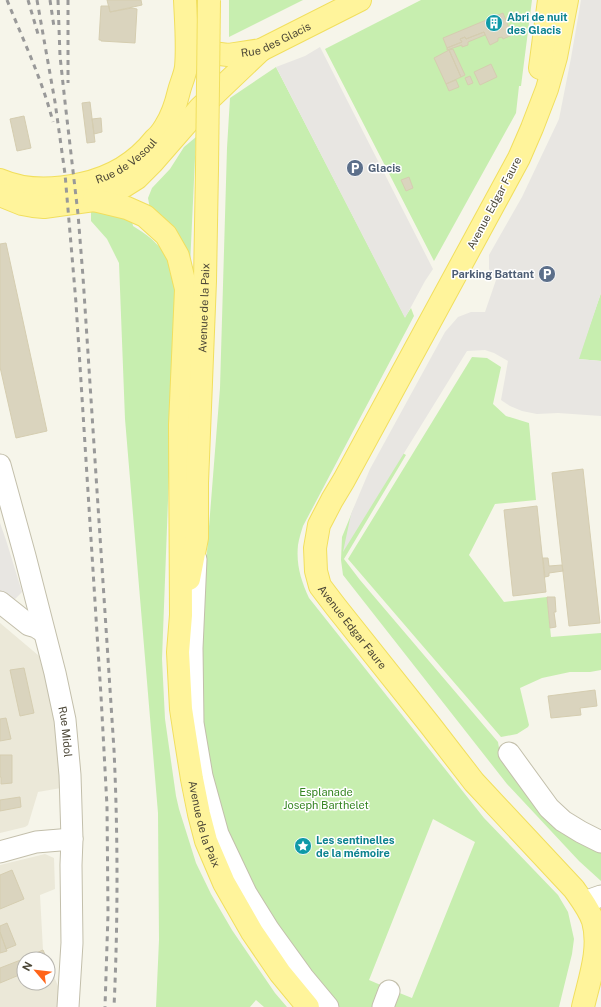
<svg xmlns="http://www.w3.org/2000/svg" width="601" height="1007" font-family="'Public Sans',sans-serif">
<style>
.residential{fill:#ebe8d8}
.green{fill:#c7eeaf}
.parking{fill:#e8e6e2}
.building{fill:#dad4be;stroke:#d5cdb0}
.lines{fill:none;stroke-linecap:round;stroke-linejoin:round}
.minor-casing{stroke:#c3bfab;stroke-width:23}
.major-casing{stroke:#f1df5e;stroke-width:24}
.minor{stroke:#fff;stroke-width:21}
.major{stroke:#fff49b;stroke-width:22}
.rail{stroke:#999;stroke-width:3;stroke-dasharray:5 5;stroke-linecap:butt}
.major-bridge-casing{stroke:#f1df5e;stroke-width:24;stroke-linecap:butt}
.major-bridge{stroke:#fff49b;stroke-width:22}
.labels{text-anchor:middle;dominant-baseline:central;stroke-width:3;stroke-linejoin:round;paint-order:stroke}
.culture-label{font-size:11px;font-weight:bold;fill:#0d838f;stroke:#fff;text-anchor:start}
.street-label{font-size:11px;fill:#4c4737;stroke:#fff}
.service-label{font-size:11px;font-weight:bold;fill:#4e5e75;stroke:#fff;text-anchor:start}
.park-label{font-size:11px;fill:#368522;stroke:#fff}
</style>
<rect width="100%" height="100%" fill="#f6f5ea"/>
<path class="residential" d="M0,623L45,661L58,722L61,788L38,792L28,825L25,827L0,833Z
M45,854L54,858L55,889L40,895L43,950L47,959H24V983H48V962L62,996L60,1007H0V865Z"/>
<path class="green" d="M229,0H303L229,37Z
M421,0H532L521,86H519L516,113L434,261L325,49Z
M276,67L405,317L411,308L414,316L303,526C301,532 299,539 298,545C296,565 301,580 309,598L484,818L558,895L568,912L574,939L572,954L559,1007H391L397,992L412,998L475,842L433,819L369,980L383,986L374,1007H339L329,998L275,926L223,826L211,779L202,723L203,640L207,552L220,388L227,148L230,98Z
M196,137L190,266L150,209L148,198L152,188L170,169L184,147Z
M96,210L132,221L133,226C148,235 164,247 170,265C173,273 174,282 176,290L162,659L165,719L176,796L179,809L196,863L211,894L232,930L275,993L287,1007H264L256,1000L250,1007H156L159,940L158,813L125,419L119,263L107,239L91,221V212Z
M601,293V361L578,359Z
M472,357L487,358L501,367L493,404L506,416L529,423L536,500L495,504L469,555L504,602L547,597L551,637L601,633V670L590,672H570L542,678L520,688L529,725L528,727L517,734L501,737L348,559Z
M389,445L406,455L344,559L360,580L498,742L499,748L510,766L601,847V881L579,861L507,784L343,575L341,560L342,537L353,510Z"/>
<path class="parking" d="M581,0H601V293L579,359L601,361V416L558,413L537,414L522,411L510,406L501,400L508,361L494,353L485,350L467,351L343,552L351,514L370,469L445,332L458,317L471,312H485L496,280L489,269V255L522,197L559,119L571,58Z
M320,47L433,269L425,281L405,318L276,67L305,56Z
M0,523L6,540L22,592L11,603L0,595Z"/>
<path class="building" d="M107,0H141L142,5L110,12Z
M101,6H109L110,12L132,8L137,9L135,43L101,41V40H99Z
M503,13L512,35L503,39L502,37L498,38V41L490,45L484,32L466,39L465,37L460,39L462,42L447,48L443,38Z
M484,32L485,35L468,42V45L462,47V45L447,50V48L462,42L460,39L465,37L466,39Z
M453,49L465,75L461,77L449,50Z
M449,50L461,77L446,84L434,58Z
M491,64L497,77L480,85L474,72Z
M470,76L473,83L468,85L465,78Z
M456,80L459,87L449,91L446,84Z
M90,102L95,142L87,143L82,103Z
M24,116L31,148L17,151L10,119Z
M101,118L102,132L94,134L92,119Z
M409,177L413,188L406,191L401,180Z
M6,243L47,431L16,438L0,367V244Z
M583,469L600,623L569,626L552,473Z
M537,506L546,592L513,596L504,510Z
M543,558H548L549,566L562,565L563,571L549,573V576L545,577Z
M547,597H555L556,612H554L556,627L550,628Z
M24,668L34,713L20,716L10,670Z
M595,690L597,706L580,708L581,715L551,718L548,696Z
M6,718L11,739L0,741V719Z
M0,755H12V783L1,784V777H0Z
M20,797L21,807L0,811V800Z
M12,870L24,899L0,909V875Z
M7,923L16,945L6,949L0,932V926Z
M0,932L7,951L0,953Z
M43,950L47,959H38L36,953Z
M36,954L38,959H24V973L0,983V968Z"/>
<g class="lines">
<g class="minor-casing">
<g id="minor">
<path id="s1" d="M0,465L25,556L55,673L65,720L70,775L72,839L71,865L72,943L68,1007"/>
<path d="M196,559L192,648L193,723L202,776L218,834L246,893L269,930L303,977L328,1007"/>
<path d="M0,602L29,625L36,627L44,632"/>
<path d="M509,753L549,808L563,821L581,832L601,842"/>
<path d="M0,852L36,842L72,839"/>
<path d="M584,902L601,896"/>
<path d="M383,1007L389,991"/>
</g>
</g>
<g class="major-casing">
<g id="major">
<path id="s2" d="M567,0L556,57L547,89L532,128L519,158L475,239L344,480L332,500L319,525L315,548L316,571L320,586L336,607L430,725L474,782L574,889C581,899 589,909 593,921C601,949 589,980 583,1007"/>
<path id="s3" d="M189,50L228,55L261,50L360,0"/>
<path d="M540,68L549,0"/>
<path id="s4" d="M0,180C25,191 55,190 81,184C110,178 136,163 155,139C159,136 162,132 165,127C172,116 176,104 179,91C181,83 185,75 186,67C188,45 186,22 185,0"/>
<path d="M0,195L22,204L33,206L44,207L94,200L118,190L137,178L152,163L200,108L261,50"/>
<path id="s5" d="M94,200L127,208L145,216L166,235L178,256L186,289L180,425L181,615L178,652L181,709L185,735L192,779L199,814L206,841L224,883L252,932L280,973L308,1007"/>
<path id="s6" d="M189,579L197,538V483L205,281L207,169"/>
</g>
</g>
<use href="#minor" class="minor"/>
<use href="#major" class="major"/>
<path class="rail" d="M7,0C23,40 42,79 53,122
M28,0L38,34
M37,0L55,102L65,174L76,303L101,696L107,806L108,914L105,1007
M50,0L54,27
M58,0L60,56L65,102L78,214L83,277L114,750C118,836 118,921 114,1007
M68,0V83"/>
<g class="major-bridge-casing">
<path id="major-bridge" d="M207,169L209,0"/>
</g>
<use href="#major-bridge" class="major-bridge"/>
</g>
<defs>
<g id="building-disc" transform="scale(0.9)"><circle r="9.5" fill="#0f9aa8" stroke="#fff"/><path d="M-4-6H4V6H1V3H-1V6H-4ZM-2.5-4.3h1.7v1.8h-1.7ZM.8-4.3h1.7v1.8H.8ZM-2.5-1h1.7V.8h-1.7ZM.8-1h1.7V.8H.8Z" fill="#fff"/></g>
<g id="parking-disc" transform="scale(0.9)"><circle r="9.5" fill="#5c6f8a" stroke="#fff"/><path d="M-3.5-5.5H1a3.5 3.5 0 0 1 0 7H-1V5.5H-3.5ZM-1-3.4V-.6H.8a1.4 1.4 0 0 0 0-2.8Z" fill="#fff"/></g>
<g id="sight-disc" transform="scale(0.9)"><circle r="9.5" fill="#0f9aa8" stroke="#fff"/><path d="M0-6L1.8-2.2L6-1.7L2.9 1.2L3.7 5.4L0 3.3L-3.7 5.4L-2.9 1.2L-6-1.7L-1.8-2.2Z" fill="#fff"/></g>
</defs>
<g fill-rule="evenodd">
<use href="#building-disc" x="494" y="23"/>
<use href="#parking-disc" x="355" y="168"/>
<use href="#parking-disc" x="547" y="274"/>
<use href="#sight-disc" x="303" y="846"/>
</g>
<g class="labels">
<g class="culture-label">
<text x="507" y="17">Abri de nuit<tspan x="507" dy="13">des Glacis</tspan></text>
<text x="316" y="840">Les sentinelles<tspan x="316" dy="13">de la mémoire</tspan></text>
</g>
<g class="street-label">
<text stroke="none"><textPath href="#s3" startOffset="90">Rue des Glacis</textPath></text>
<text stroke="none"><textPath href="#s4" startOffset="134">Rue de Vesoul</textPath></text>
<text transform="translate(494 203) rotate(-62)">Avenue Edgar Faure</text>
<text stroke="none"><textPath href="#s6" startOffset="272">Avenue de la Paix</textPath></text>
<text stroke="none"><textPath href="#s2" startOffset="698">Avenue Edgar Faure</textPath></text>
<text stroke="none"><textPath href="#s1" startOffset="275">Rue Midol</textPath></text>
<text stroke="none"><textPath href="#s5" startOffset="678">Avenue de la Paix</textPath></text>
</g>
<g class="service-label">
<text x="368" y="168">Glacis</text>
<text x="534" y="274" text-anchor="end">Parking Battant</text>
</g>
<g class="park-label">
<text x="326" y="792">Esplanade<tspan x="326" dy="13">Joseph Barthelet</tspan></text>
</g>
</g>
<g transform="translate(36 971) rotate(298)"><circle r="19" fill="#ffffff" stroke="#b7b5af"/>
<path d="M0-3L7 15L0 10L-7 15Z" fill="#ff6419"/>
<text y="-6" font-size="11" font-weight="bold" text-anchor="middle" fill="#4c4737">N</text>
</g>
</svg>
